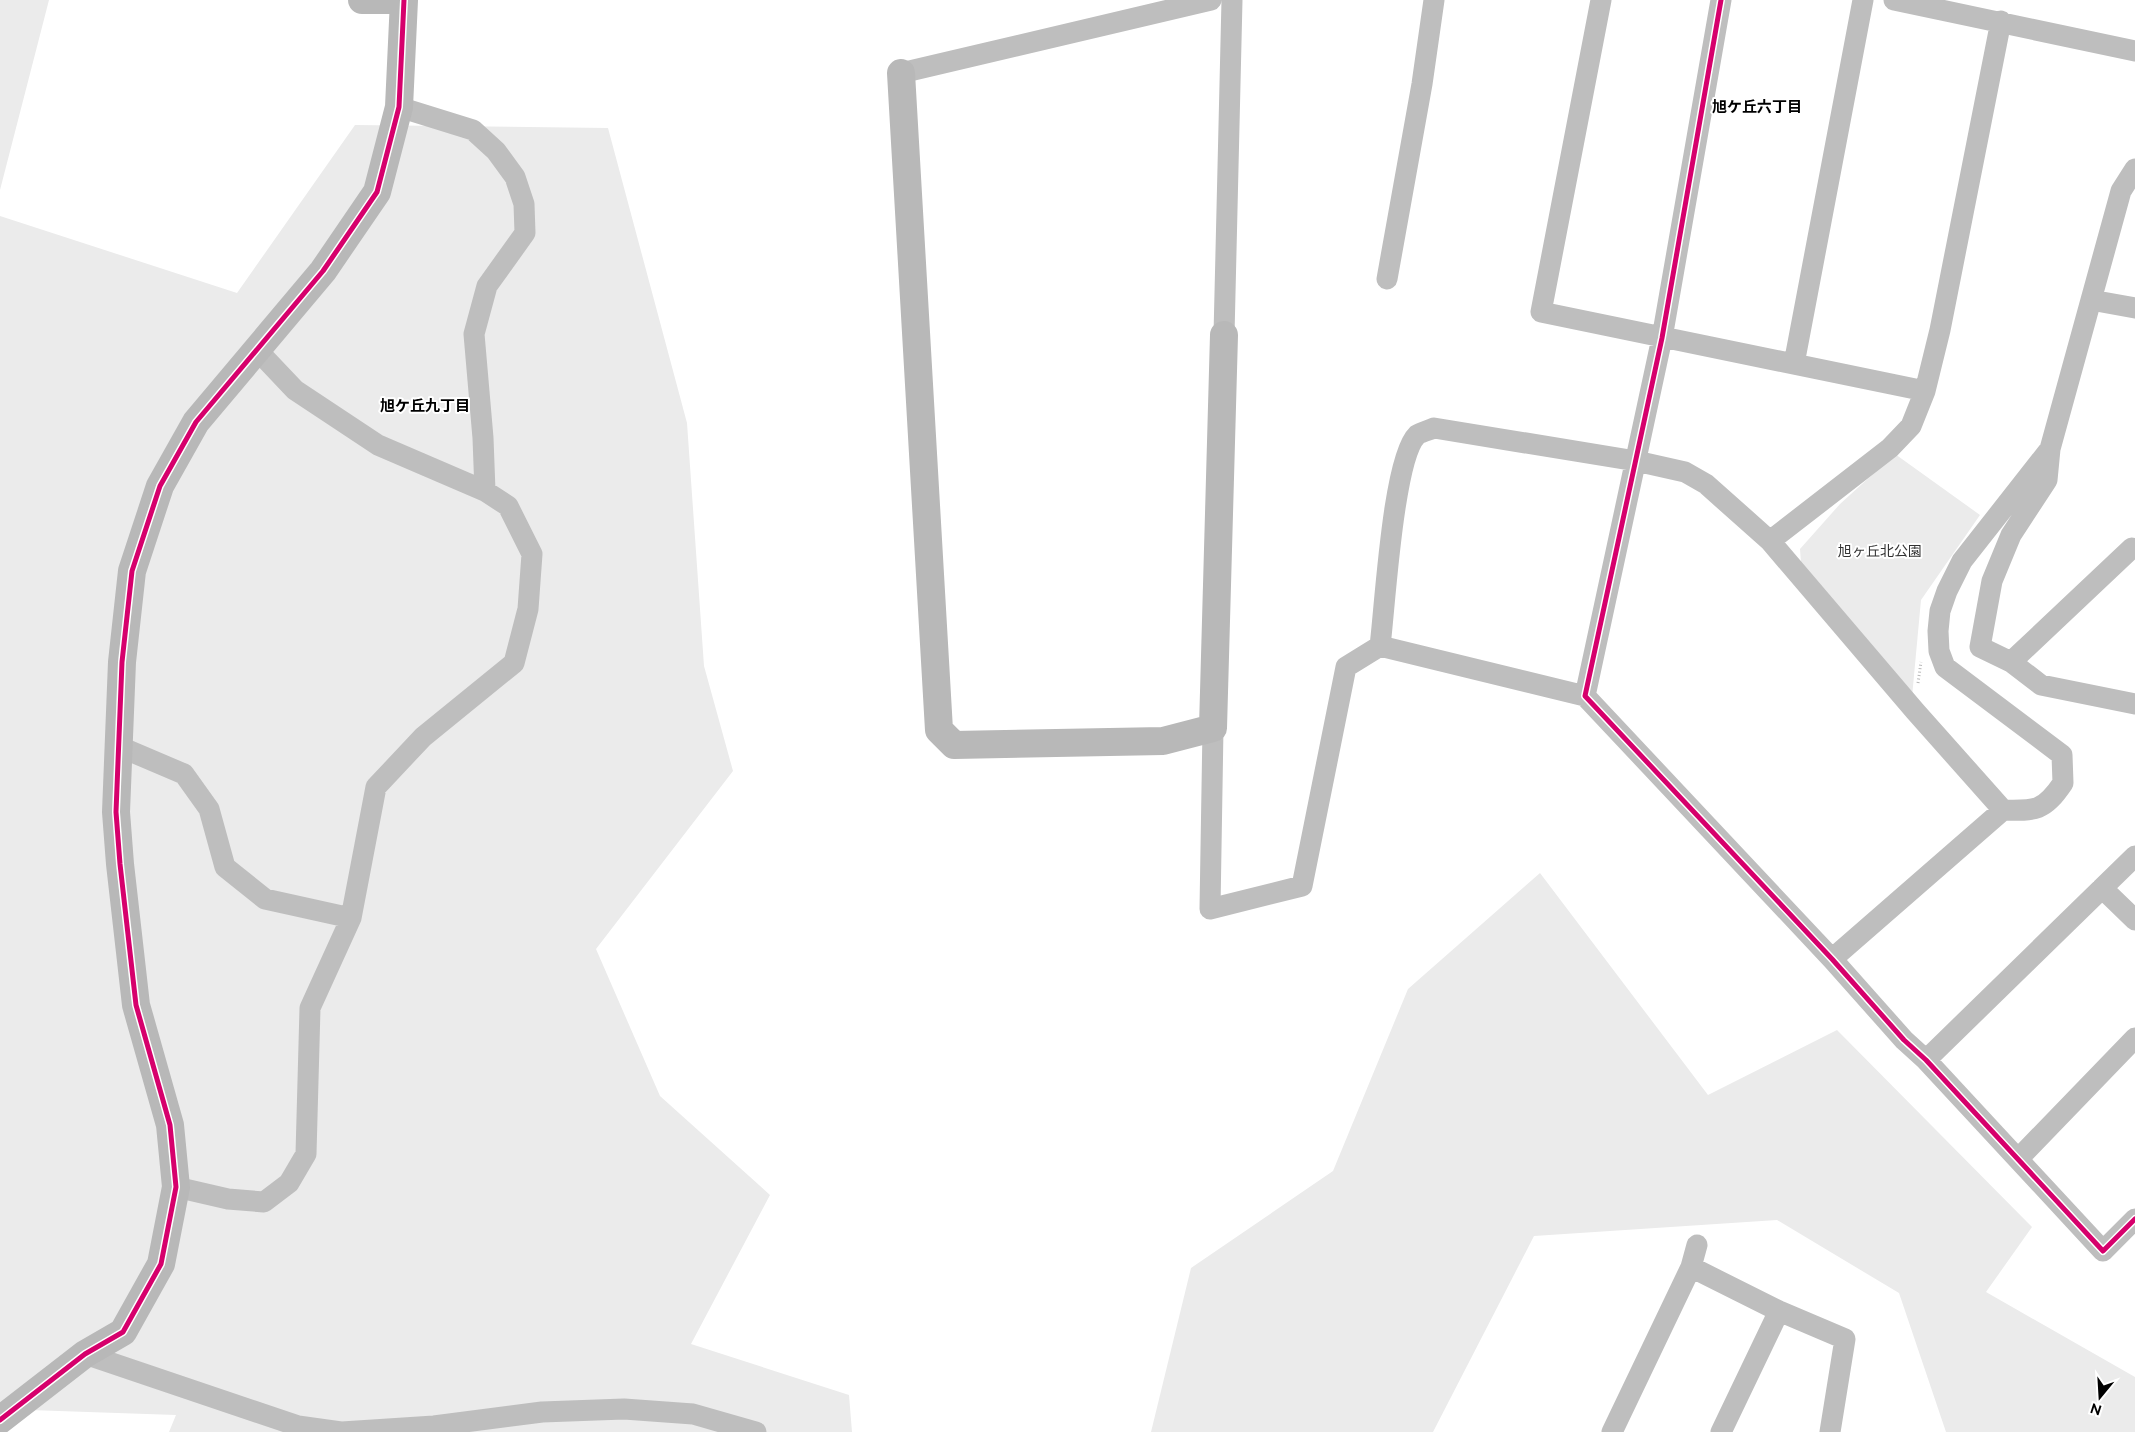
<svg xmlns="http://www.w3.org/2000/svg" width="2135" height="1432" font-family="Raleway,'Noto Sans JP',sans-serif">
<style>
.green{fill:#ebebeb}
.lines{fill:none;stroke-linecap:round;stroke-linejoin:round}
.path{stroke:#b9b9b9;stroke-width:3;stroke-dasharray:1 2.5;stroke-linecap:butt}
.street{stroke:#bebebe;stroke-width:21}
.secondary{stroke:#b8b8b8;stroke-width:28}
.cycleway-casing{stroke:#fff;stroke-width:8}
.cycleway{stroke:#d6006c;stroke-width:5}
.labels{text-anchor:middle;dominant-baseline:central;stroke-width:4;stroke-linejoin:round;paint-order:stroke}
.park-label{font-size:14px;fill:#323232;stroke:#fff}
.neighbourhood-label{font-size:15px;font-weight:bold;fill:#000;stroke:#fff}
</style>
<rect width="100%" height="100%" fill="#fff"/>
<path class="green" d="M0,0H49L0,190Z
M355,125L608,128L687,423L704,666L733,771L596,949L660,1096L770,1195L691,1344L849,1395L852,1432H169L176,1415L0,1409V216L237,293Z
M1895,454L1980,515L1921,600L1912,697L1801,563L1800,549L1840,504Z
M1540,873L1708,1095L1837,1030L2032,1227L1986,1292L2135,1377V1432H1946L1899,1293L1777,1220L1534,1236L1433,1432H1151L1191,1268L1333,1171L1408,989Z"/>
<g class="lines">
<path class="path" d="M1918,683L1921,662"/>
<path class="street" d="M1601,0L1541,312L1925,391
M1721,0L1662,338L1585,696L1832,959L1904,1040L1926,1060L2103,1251L2135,1219
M1894,0L2135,51
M2001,21L1940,330L1925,391L1911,426L1890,448L1770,541L1915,711L2003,810
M901,73L1211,0
M399,107L473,130L496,151L515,177L524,204L525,233L487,286L474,334L483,438L485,491
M1387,279L1422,84L1434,0
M2091,300L2135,308
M1224,335L1232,0
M1794,364L1863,0
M2050,449L2047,480L2011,535L1992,581L1980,647L2011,662L2041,685L2135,704
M2011,662L2132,548L2135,549
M1585,696L1380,646C1385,607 1393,458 1417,435C1421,432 1430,430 1434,428L1636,461L1685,472L1706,484L1770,541
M1213,728L1210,909L1302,886L1346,667L1380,646
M118,746L184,774L209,809L225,867L265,899L351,918
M2102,888L2135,920
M1832,959L2003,810C2036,811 2044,811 2063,783L2062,755L1945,667L1939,651L1938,631L1940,611L1947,591L1962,561L2050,449L2121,191L2135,169
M1926,1060L2135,856
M2018,1159L2135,1038
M176,1187L228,1199L264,1202L289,1183L306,1154L310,1008L351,918L376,787L423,737L514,663L528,609L532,554L508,506L485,491L378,445L295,390L258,351
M1691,1267L1779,1311L1845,1339L1830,1432
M85,1354L298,1426L341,1432
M342,1432L434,1426L542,1412L624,1409L693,1414L756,1432
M1612,1432L1691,1267L1697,1245
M1721,1432L1779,1311"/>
<path class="secondary" d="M362,0H392
M901,73L939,730L954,745L1163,741L1213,728L1224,335
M0,1420L85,1354L123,1332L161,1264L176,1187L170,1125L136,1005L120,864L116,812L122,662L132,571L160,486L196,422L323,271L377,192L399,107L404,0"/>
<g class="cycleway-casing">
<path id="cycleway" d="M1721,0L1662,338L1585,696L1832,959L1904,1040L1926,1060L2103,1251L2135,1219
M0,1420L85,1354L123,1332L161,1264L176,1187L170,1125L136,1005L120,864L116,812L122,662L132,571L160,486L196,422L323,271L377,192L399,107L404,0"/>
</g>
<use href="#cycleway" class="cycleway"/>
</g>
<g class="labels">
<g class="park-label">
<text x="1880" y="551">旭ヶ丘北公園</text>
</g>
<g class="neighbourhood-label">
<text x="1757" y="107">旭ケ丘六丁目</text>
<text x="425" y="406">旭ケ丘九丁目</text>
</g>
</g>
<g transform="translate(2100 1397) rotate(198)" stroke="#ffffff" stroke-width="4" paint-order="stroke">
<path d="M0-4L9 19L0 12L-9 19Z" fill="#000000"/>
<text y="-8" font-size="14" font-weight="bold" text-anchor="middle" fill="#000000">N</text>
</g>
</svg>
